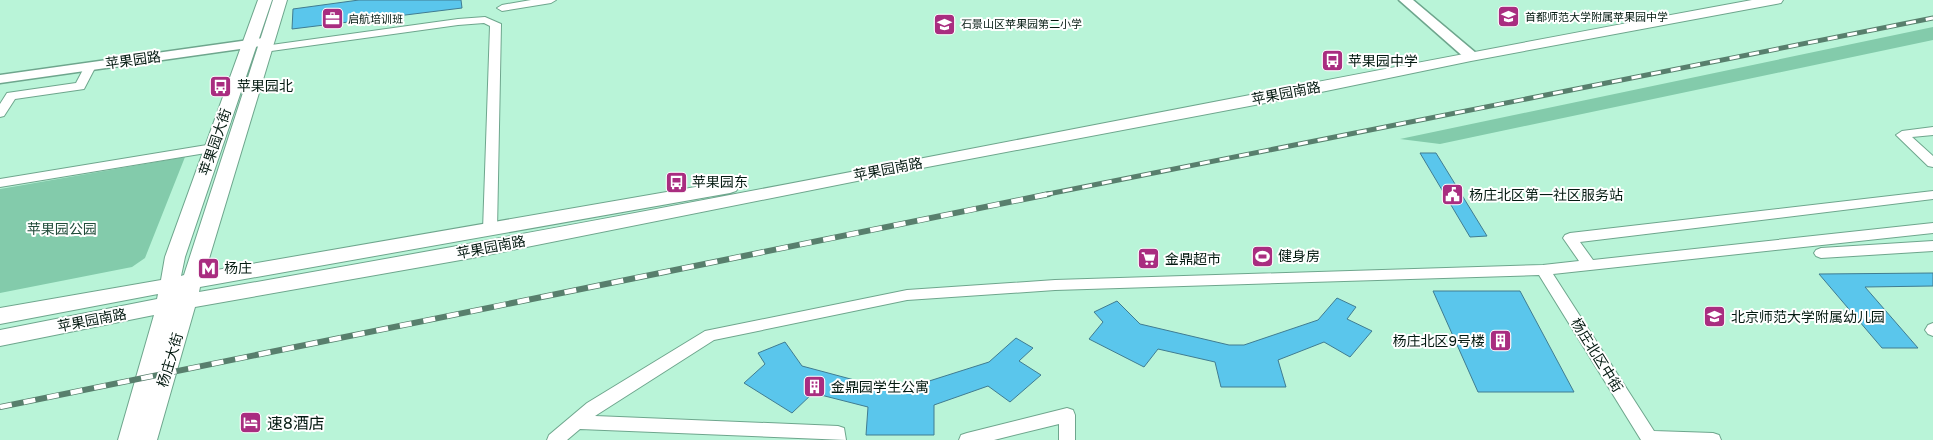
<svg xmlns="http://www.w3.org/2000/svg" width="1933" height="440" font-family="'Golos Text','Noto Sans SC',sans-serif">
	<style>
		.green { fill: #83cbab }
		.building { fill: #5ac6ec; stroke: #407c91 }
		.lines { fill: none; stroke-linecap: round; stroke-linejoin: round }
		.minor-casing { stroke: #6ea68d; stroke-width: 2 }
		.tertiary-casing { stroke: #6ea68d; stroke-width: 3 }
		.secondary-casing { stroke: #6ea68d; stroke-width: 2 }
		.minor { fill: #fff; fill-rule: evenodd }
		.tertiary { fill: #fff; fill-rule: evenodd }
		.secondary { fill: #fff; fill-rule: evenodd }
		.rail-far1-casing { stroke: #587f6d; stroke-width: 5 }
		.rail-casing { stroke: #587f6d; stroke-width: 6 }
		.rail-far1 { stroke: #fff; stroke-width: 3; stroke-dasharray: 10; stroke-linecap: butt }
		.rail { stroke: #fff; stroke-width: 4.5; stroke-dasharray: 12; stroke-linecap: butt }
		.labels { text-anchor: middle; stroke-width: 4; stroke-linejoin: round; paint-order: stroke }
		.far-poi-label { font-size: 11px; fill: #041a11; stroke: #fff; text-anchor: start }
		.street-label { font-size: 14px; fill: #041a11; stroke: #fff }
		.poi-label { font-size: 14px; fill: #041a11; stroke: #fff; text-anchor: start }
		.park-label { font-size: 14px; fill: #214c3a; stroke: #fff }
		.near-poi-label { font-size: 16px; fill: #041a11; stroke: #fff; text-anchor: start }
	</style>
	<rect width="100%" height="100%" fill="#b9f4d8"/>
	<path class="green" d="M1933,27V40L1440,144L1400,139Z
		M185,157L145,258L132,267L0,293V189Z"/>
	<path class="building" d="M359,0H461L462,8L292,29L293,9Z
		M1420,153H1436L1487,236L1470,237Z
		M1933,273V286L1865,287L1918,348H1882L1819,274Z
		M1433,291H1520L1574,392H1478Z
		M1337,298L1356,307L1347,319L1372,331L1350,357L1324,342L1278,360L1286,387H1221L1215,362L1158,349L1144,367L1089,339L1103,322L1094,312L1117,301L1140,324L1229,345H1244L1318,320Z
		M1016,338L1033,348L1019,361L1041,375L1010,402L988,386L934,405V435H866L868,407L813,393L792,413L744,383L765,364L758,353L785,342L802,366L888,389H904L989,362Z"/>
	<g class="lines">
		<defs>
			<path id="minor" d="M531,0H556L551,3L502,11L497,8L502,5Z
				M485,17L501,24L497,230L495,233H485L483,230L490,26L484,23L458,25L264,52L258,49L264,46L458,19Z
				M90,63L96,66L84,89L15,99L4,116L0,117V104L7,93L76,83L86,64Z
				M1933,127V135L1912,137L1933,156V167L1928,166L1896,135L1902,131Z
				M213,144L218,145L219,148L218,151L0,187V179Z
				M1933,191V199L1580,242L1593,260L1933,223V233L1553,274L1654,431L1713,433L1719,435L1721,440H1641L1539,275L1055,290L907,300L714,340L595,416L838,426L844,428L846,440L580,429L567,440H547L549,435L587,403L705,331L907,290L1055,280L1543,265L1579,261L1563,238L1565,235L1570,233Z
				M1933,241V251L1821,258L1816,256L1814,253L1816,250L1821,248Z
				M1933,323V336L1928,334L1925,330L1928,325Z
				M1067,408L1073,410L1075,415V440H1059V424L994,440H959L961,435L967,433Z"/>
			<path id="tertiary" d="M1399,0H1413L1476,53L1478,56L1476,59H1466Z
				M263,38L268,39L270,42L268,45L0,83V75Z"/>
			<path id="secondary" d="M258,0H272L185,257L181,276L184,275L273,0H287L205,272L730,181L736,183L739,187L736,191L730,193L200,287L199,292C718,202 1234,95 1752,0H1783L1781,3L1776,4L1471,61L1297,97L922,168L472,258L195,307L157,440H118L154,315L0,346V330L157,299L158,294L0,324V308L161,280L165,257Z"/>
		</defs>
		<use href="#minor" class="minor-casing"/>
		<use href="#tertiary" class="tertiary-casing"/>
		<use href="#secondary" class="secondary-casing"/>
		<use href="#minor" class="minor"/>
		<use href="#tertiary" class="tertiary"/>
		<use href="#secondary" class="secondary"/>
		<defs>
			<path id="rail-far1" d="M1043,195L1933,18"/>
			<path id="rail" d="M0,407L1049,194"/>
		</defs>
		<use href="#rail-far1" class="rail-far1-casing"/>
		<use href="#rail" class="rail-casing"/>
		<use href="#rail-far1" class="rail-far1"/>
		<use href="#rail" class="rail"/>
	</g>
	<defs>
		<symbol id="school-square" viewBox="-11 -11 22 22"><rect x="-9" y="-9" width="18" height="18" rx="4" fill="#a92d80" stroke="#fff"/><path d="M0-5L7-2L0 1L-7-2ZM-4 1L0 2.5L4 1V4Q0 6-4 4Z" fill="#fff"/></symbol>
		<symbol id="office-square" viewBox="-11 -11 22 22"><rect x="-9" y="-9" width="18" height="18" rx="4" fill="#a92d80" stroke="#fff"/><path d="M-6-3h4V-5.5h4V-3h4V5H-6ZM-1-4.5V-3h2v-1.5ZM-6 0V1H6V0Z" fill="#fff"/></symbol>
		<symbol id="bus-square" viewBox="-11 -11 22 22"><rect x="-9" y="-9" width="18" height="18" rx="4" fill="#a92d80" stroke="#fff"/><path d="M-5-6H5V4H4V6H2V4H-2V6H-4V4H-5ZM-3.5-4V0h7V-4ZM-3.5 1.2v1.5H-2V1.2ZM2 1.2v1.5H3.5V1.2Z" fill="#fff"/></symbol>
		<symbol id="civic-square" viewBox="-11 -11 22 22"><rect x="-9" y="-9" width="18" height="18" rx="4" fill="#a92d80" stroke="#fff"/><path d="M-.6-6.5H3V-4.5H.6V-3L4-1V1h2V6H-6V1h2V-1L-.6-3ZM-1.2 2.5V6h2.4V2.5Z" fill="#fff"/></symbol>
		<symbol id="stadium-square" viewBox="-11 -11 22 22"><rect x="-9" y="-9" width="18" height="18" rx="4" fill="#a92d80" stroke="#fff"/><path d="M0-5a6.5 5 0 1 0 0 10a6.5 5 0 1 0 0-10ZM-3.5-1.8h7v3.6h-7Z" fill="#fff"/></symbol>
		<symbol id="supermarket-square" viewBox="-11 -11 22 22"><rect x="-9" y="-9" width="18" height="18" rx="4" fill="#a92d80" stroke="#fff"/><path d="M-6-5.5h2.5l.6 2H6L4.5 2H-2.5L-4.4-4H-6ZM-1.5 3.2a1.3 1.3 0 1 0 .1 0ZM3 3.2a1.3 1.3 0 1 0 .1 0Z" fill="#fff"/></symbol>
		<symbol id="metro-square" viewBox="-11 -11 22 22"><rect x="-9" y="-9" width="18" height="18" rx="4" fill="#a92d80" stroke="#fff"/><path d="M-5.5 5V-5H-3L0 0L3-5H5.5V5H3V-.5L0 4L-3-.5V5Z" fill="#fff"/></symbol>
		<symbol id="building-square" viewBox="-11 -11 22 22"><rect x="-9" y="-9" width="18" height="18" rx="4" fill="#a92d80" stroke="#fff"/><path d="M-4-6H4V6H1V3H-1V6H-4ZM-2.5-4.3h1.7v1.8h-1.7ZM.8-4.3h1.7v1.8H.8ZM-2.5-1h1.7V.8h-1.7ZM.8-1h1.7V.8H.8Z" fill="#fff"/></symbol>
		<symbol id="hotel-square" viewBox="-11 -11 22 22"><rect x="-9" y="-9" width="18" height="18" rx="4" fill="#a92d80" stroke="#fff"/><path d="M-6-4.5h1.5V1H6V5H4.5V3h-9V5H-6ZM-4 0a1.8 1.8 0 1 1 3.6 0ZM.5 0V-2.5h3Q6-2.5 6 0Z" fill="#fff"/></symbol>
	</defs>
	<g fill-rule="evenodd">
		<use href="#school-square" x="1496" y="4" width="25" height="25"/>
		<use href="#office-square" x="320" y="6" width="25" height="25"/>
		<use href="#school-square" x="932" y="12" width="25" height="25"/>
		<use href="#bus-square" x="1320" y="48" width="25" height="25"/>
		<use href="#bus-square" x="208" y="74" width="25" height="25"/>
		<use href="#bus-square" x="664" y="170" width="25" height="25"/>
		<use href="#civic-square" x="1440" y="182" width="25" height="25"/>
		<use href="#stadium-square" x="1250" y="244" width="25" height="25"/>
		<use href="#supermarket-square" x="1136" y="246" width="25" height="25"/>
		<use href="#metro-square" x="196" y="256" width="25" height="25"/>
		<use href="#school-square" x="1702" y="304" width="25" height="25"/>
		<use href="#building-square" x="1488" y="328" width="25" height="25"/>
		<use href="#building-square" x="802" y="374" width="25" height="25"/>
		<use href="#hotel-square" x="238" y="410" width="25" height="25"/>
	</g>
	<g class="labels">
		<g class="far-poi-label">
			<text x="1525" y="21">首都师范大学附属苹果园中学</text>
			<text x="348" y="23">启航培训班</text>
			<text x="961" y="28">石景山区苹果园第二小学</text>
		</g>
		<g class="street-label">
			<text transform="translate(133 60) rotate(-8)" y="5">苹果园路</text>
			<text transform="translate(1286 93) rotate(-11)" y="5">苹果园南路</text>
			<text transform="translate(215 142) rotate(-71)" y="5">苹果园大街</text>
			<text transform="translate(888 169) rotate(-11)" y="5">苹果园南路</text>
			<text transform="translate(491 247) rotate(-11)" y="5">苹果园南路</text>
			<text transform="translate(92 320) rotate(-11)" y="5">苹果园南路</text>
			<text transform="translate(1597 355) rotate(58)" y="5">杨庄北区中街</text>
			<text transform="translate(170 360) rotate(-73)" y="5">杨庄大街</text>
		</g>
		<g class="poi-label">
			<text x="1348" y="66">苹果园中学</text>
			<text x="237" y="91">苹果园北</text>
			<text x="692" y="187">苹果园东</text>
			<text x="1469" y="200">杨庄北区第一社区服务站</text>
			<text x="1278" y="261">健身房</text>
			<text x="1165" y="264">金鼎超市</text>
			<text x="224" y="273">杨庄</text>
			<text x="1731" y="322">北京师范大学附属幼儿园</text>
			<text x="1485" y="346" text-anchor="end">杨庄北区9号楼</text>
			<text x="831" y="392">金鼎园学生公寓</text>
		</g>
		<g class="park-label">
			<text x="62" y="234">苹果园公园</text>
		</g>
		<g class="near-poi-label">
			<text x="267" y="429">速8酒店</text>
		</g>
	</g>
</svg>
